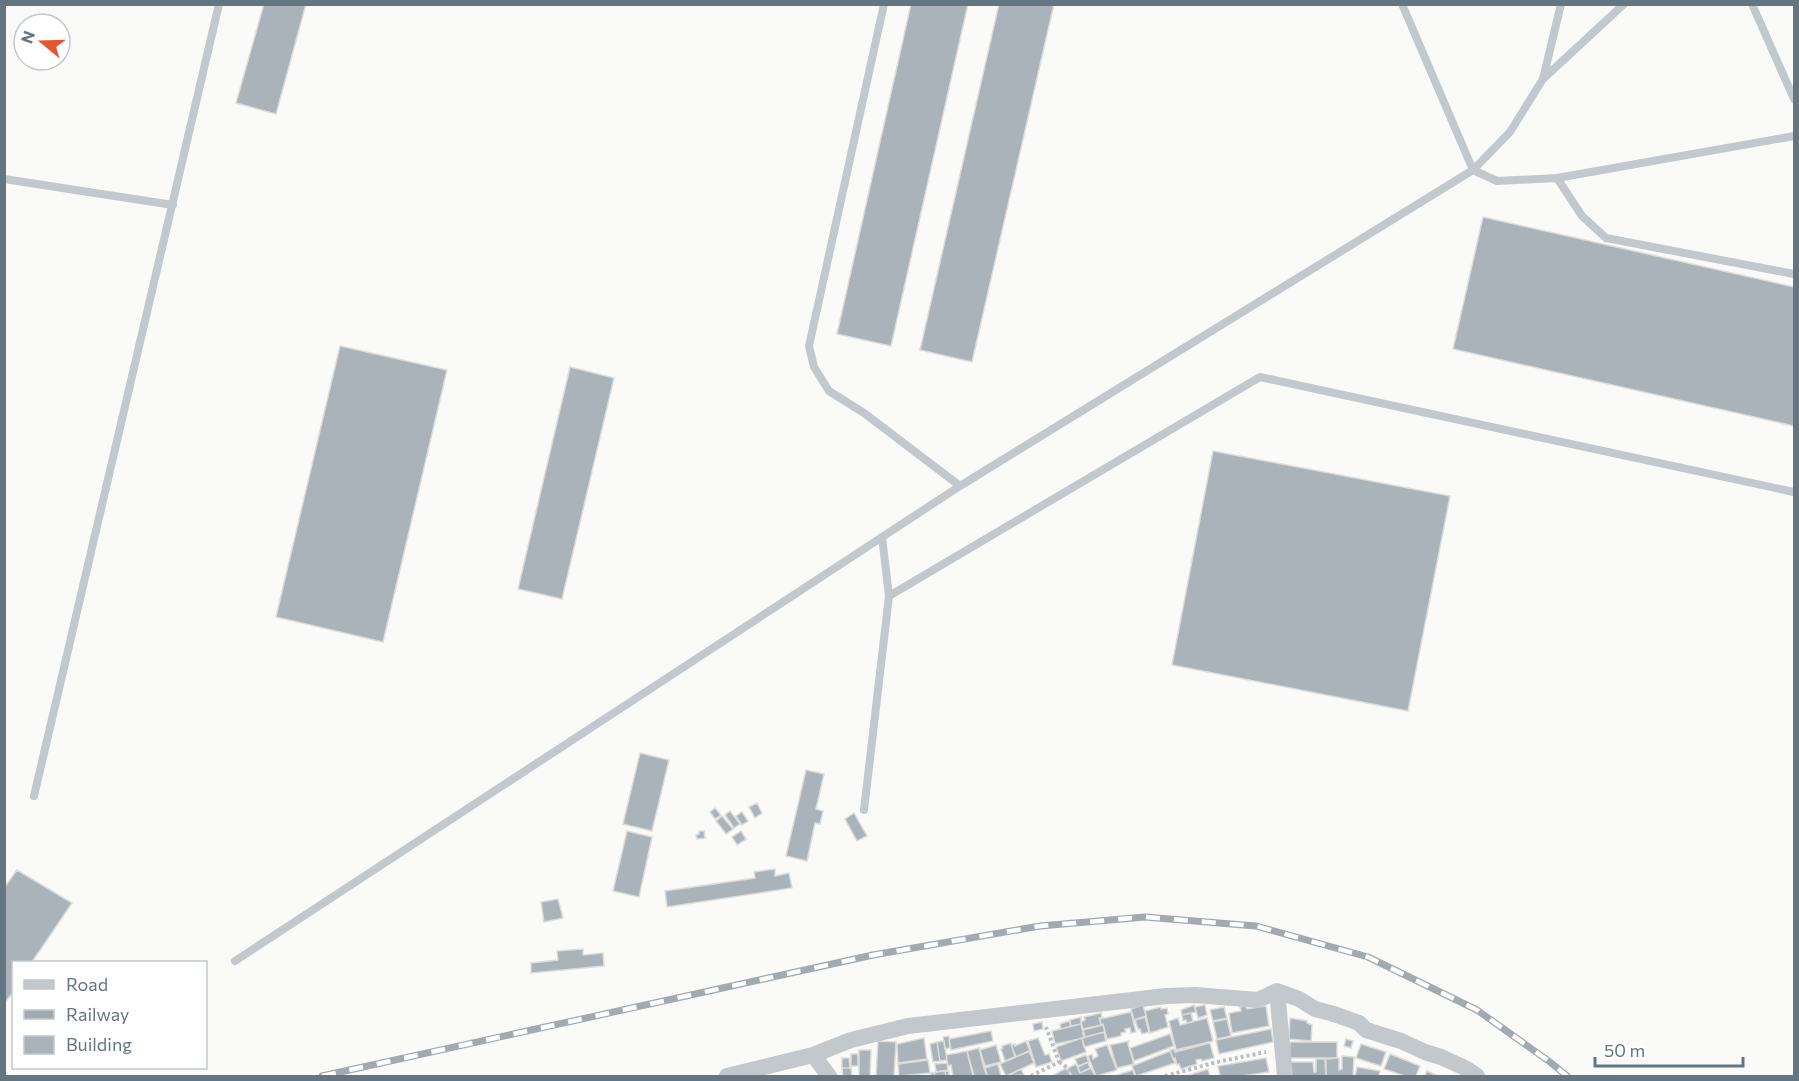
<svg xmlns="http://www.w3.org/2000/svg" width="1799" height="1081" font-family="Commissioner,sans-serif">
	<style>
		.building { fill: #aab3b9; stroke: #dcdcda; stroke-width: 1.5 }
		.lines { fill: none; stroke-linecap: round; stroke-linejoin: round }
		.path { stroke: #bbbfc2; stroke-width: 4; stroke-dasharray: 3 3; stroke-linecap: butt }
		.service { stroke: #c3c8cc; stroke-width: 8 }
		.minor { stroke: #c3c8cc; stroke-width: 16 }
		.rail-casing { stroke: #a2aab0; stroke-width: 7 }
		.rail { stroke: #fff; stroke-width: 4.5; stroke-dasharray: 14; stroke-linecap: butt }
	</style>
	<rect width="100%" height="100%" fill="#fafaf8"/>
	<path class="building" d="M264,4H306L276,114L236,103Z
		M911,4H968L891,346L837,334Z
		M999,4H1054L972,362L920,350Z
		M1483,217L1794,287V426L1453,349Z
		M340,346L447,370L383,642L276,617Z
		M570,367L614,378L562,599L518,589Z
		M1213,451L1450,496L1408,711L1172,665Z
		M640,753L669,760L652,831L623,824Z
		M806,770L824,774L816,809L823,811L820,824L815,823L807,861L786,856Z
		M757,803L762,813L755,818L749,807Z
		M715,808L721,815L715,819L710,812Z
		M730,811L740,824L734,828L725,815Z
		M742,812L748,821L742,825L736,816Z
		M854,813L867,836L857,841L845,819Z
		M722,816L733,829L726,834L716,821Z
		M627,831L652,837L639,897L613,891Z
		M699,831H704L705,838L697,839L696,835L699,834Z
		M741,831L746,839L737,845L732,837Z
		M775,869V876L789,873L792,888L667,907L665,891L755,878L754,872Z
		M17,870L72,903L32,962H14V991L4,1004V888Z
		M558,899L563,918L544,922L541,902Z
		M583,949V955L603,953L604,966L531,973V963L558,960L557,951Z
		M1143,1005L1146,1016L1134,1020L1131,1009Z
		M1194,1005L1196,1012L1182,1015L1181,1010Z
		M1205,1005L1207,1015L1198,1018L1195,1007Z
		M1246,1006L1247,1009L1266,1006L1269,1026L1232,1033L1229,1013L1241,1011L1240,1007Z
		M1161,1007V1009L1167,1008L1168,1014L1165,1015L1168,1027L1150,1033L1145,1011Z
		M1224,1007L1227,1018L1213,1021L1210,1010Z
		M1131,1012L1136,1032L1131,1033L1130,1028L1125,1029L1126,1032L1121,1033V1036L1107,1039L1103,1024L1101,1025L1100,1019Z
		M1101,1013L1102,1017L1099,1018L1101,1025L1083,1029L1081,1022L1085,1020L1084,1017Z
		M1191,1013L1193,1021L1187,1023L1186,1020L1183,1021L1182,1015Z
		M1081,1017V1024L1071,1026L1070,1020Z
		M1145,1017L1149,1032L1142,1034L1140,1029H1138L1135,1020Z
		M1178,1018L1180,1025L1207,1018L1213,1041L1176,1050L1169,1021Z
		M1290,1018L1307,1021V1023L1312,1025L1311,1041L1289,1039Z
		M1227,1019L1231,1036L1217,1039L1213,1022Z
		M1069,1021L1071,1026L1061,1029L1060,1024Z
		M1042,1022L1043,1029L1034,1031L1033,1024Z
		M1081,1024L1084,1038L1055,1044L1052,1031Z
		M1103,1025L1105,1032L1085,1037L1083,1030Z
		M1271,1029L1273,1042L1219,1054L1216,1040Z
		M991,1031L993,1041L951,1050L949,1039Z
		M1104,1032L1106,1041L1084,1047L1082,1038Z
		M1170,1034L1174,1046L1134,1061L1130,1048Z
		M949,1036L950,1048L945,1049L943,1037Z
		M924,1038L927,1059L898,1063L897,1044Z
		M1038,1038L1045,1055L1049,1054L1052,1062L1036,1067L1028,1041Z
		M1082,1038L1086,1052L1061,1061L1056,1047Z
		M1346,1039L1353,1041L1351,1048L1344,1046Z
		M878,1041L896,1042L894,1076H876Z
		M944,1041L947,1060L940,1061L937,1042Z
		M1026,1041L1030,1051L1016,1057L1011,1045L1015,1044V1046Z
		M1129,1041L1128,1044L1134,1064L1117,1068L1110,1045Z
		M937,1042L940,1061L933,1062L930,1044Z
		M1290,1042H1337V1058H1289Z
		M1011,1043L1015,1057L1005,1061L1001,1049L1003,1048L1002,1046Z
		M1210,1043L1214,1058L1202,1061L1201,1059L1196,1060L1197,1064L1181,1069L1179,1064L1177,1065L1175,1058L1173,1059L1170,1050L1174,1049L1175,1052Z
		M1361,1044L1386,1052L1381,1066L1356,1058Z
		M996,1045L1001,1062L985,1066L980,1050Z
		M1107,1045L1117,1070L1096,1076L1088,1056L1092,1054L1093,1059L1098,1056L1095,1049Z
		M979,1048L984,1068L987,1076H974L967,1051Z
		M859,1050H871L870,1076H859Z
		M967,1051L973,1076H953L951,1065L948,1066L946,1055Z
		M1029,1051L1034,1063L1006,1076L1000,1064Z
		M1170,1051L1175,1063L1136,1076L1132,1066Z
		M851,1054H858V1066H851Z
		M1390,1054L1420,1066L1416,1076H1405L1384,1069Z
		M1086,1055L1089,1062L1078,1066L1075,1059Z
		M1342,1056L1354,1057L1353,1076H1326V1059L1339,1058V1070L1342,1069Z
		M842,1058H849L850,1068H842Z
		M1266,1058L1269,1072L1242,1076H1220L1218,1066Z
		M1316,1059H1325L1326,1076H1291L1289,1062H1313L1314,1072H1316Z
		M928,1060L930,1073L899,1076L898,1064Z
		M1088,1062L1090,1068L1080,1073L1078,1067Z
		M947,1063L948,1070L936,1072L935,1064Z
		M998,1064L1001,1076H987L985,1068Z
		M1076,1064L1080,1073L1091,1068L1095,1076H1072L1068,1068Z
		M1357,1067L1380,1071L1379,1076H1355Z
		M842,1068H851L852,1076H843Z
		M1066,1068L1071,1076H1052Z
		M1021,1069L1024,1075L1008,1076Z
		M1208,1069L1210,1076H1186Z
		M1133,1070L1135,1076H1114Z
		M945,1071L946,1076H931V1073Z
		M949,1071V1076H934L935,1072Z
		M1427,1071L1438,1076H1425Z"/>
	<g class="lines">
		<path class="path" d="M1059,1062L1065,1066L1071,1076
			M1031,1076L1059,1062L1046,1027
			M1165,1076L1217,1062L1266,1052"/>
		<path class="service" d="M884,4L809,346L814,367L829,391L864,413L960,486
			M1402,4L1473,170L1497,181L1557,178L1794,136
			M1752,4L1794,99
			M1543,79L1624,4
			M1557,178L1582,216L1606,238L1794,274
			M4,179L173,205
			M889,596L1260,377L1794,492
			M34,796L219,4
			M864,810L889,596L882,537
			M235,961L960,486L1473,170L1510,132L1543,79L1561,4"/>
		<path class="minor" d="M1277,991L1285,1076
			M813,1055L829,1076
			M727,1076L813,1055L851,1040L908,1026L1166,996L1195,995L1258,1000L1277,991L1299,999L1315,1009L1334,1014L1359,1023L1366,1030L1401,1041L1425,1052L1441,1057L1465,1068L1477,1076"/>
		<defs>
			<path id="rail" d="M322,1076L873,955L1040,926L1145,917L1256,926L1368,957L1477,1010L1550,1062L1567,1076"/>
		</defs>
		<use href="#rail" class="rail-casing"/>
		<use href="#rail" class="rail"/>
	</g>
	<rect width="1799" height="1081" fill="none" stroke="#657683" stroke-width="12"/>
	<rect x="12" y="961" width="195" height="108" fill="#ffffff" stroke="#c1c8cd" stroke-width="1.5"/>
	<rect x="24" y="980" width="30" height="9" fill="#c3c8cc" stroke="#c1c8cd" stroke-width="1.5"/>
	<text x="66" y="991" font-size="18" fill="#657683">Road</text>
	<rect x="24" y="1010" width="30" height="9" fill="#a2aab0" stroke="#c1c8cd" stroke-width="1.5"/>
	<text x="66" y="1021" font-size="18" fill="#657683">Railway</text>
	<rect x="24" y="1036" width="30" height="18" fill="#aab3b9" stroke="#c1c8cd" stroke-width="1.5"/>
	<text x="66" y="1051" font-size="18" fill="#657683">Building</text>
	<g transform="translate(42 42) rotate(289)"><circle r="28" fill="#ffffff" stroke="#c1c8cd" stroke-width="1.5"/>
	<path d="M0-4.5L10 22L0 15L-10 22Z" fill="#e4572e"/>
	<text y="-9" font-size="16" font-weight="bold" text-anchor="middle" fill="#657683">N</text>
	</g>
	<path d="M1595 1057v9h148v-9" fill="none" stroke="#657683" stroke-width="3"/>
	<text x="1604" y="1057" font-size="18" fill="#657683" stroke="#ffffff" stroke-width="4.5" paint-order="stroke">50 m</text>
</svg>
